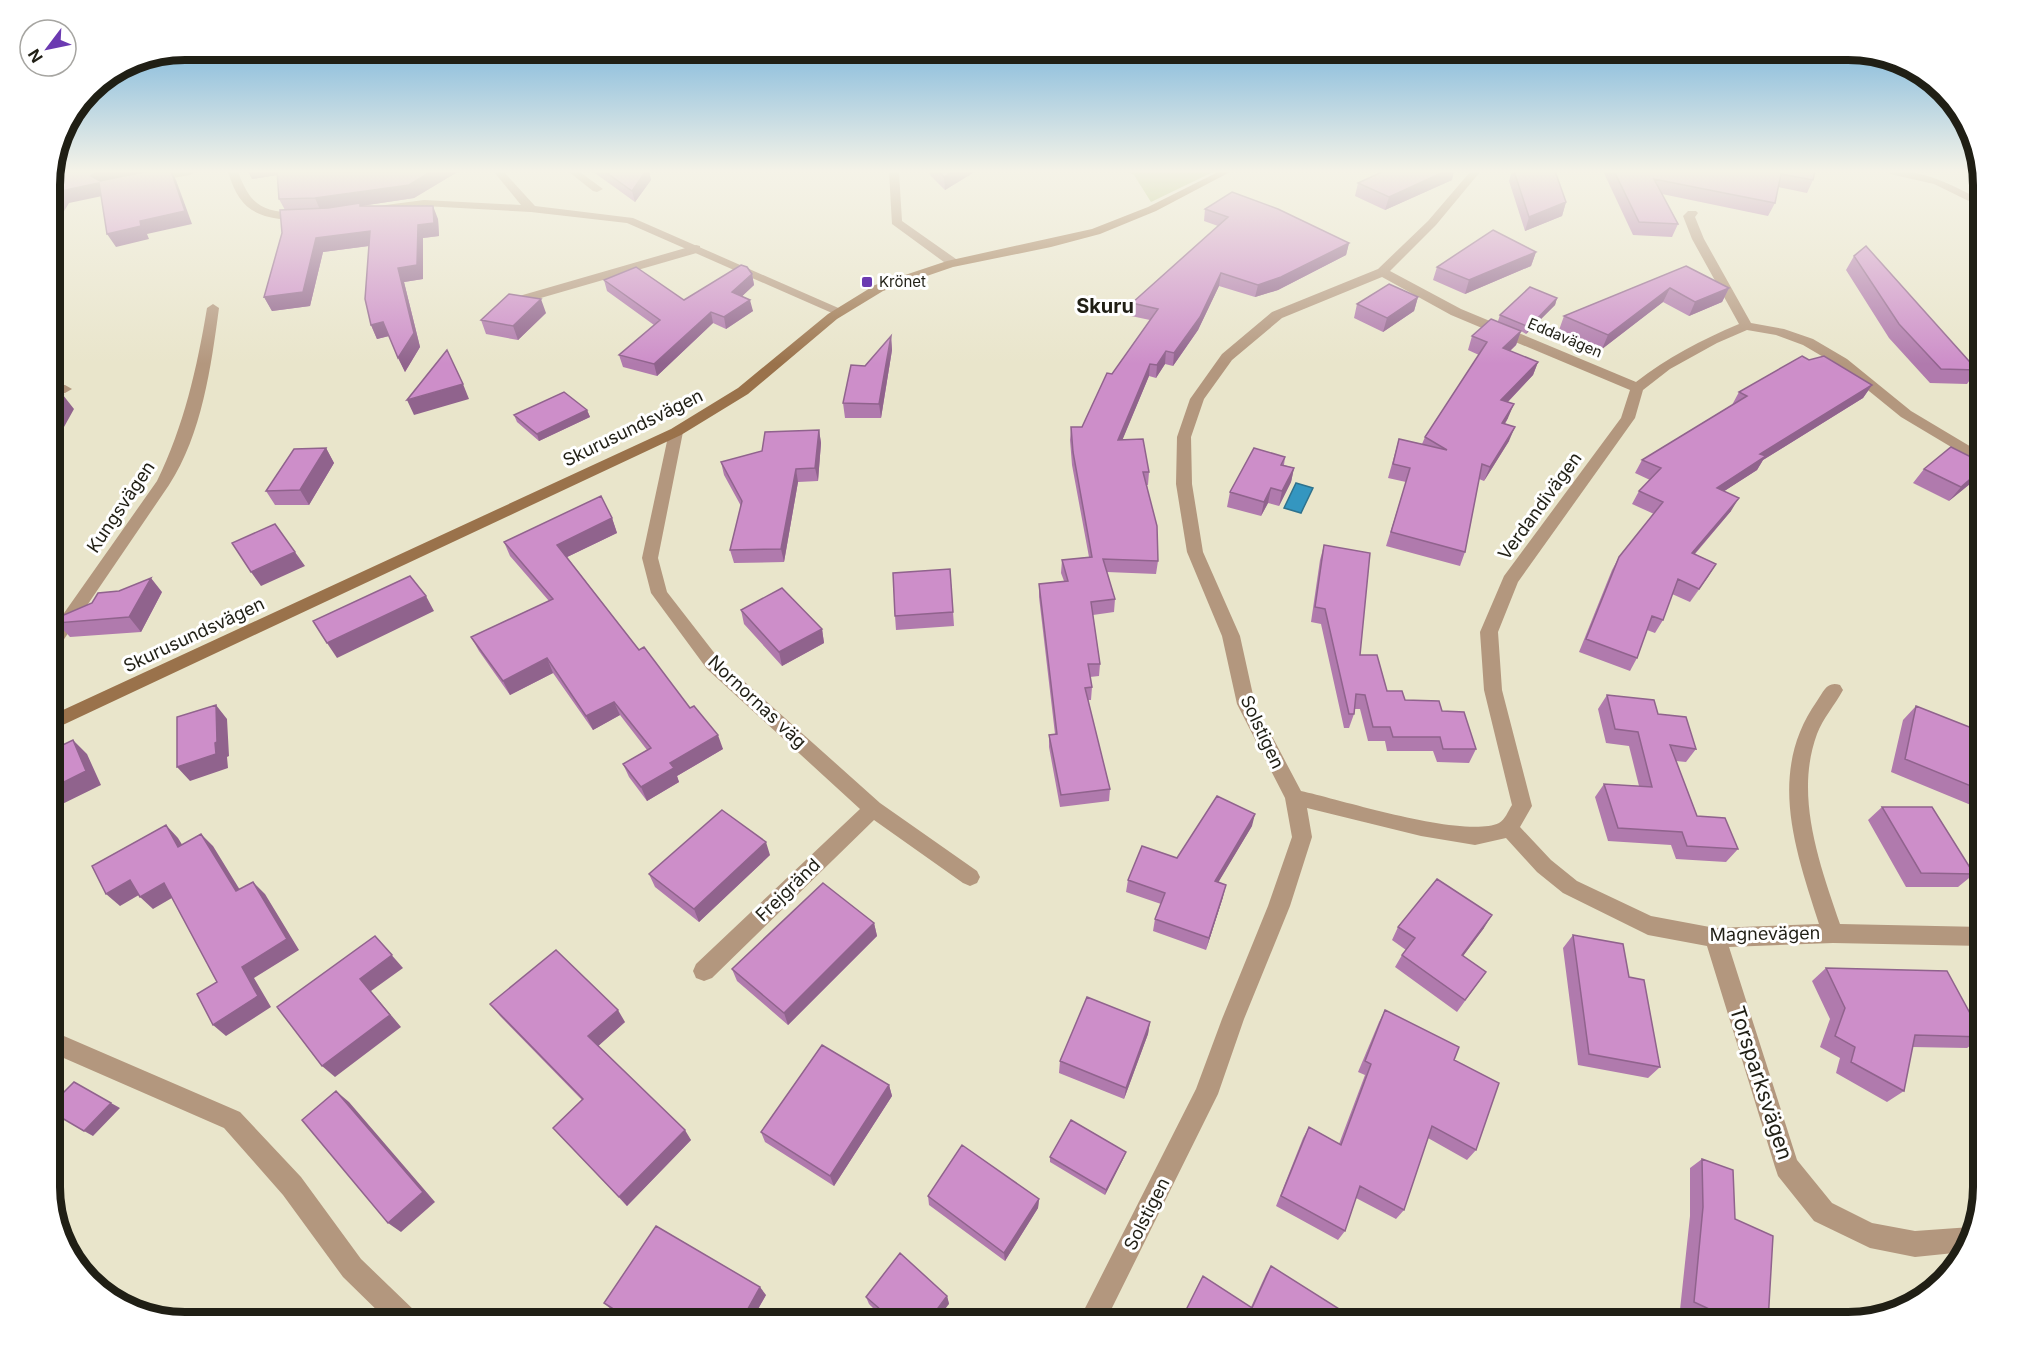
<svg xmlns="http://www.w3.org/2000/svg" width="2033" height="1372" font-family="Inter,sans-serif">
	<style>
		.forest { fill: #acbe6d }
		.water { fill: #3496c0; stroke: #2e728d; stroke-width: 1.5 }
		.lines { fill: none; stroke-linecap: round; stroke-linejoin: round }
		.lane { fill: #b3977e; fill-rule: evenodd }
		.street { fill: #b3977e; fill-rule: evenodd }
		.secondary { fill: #9a724b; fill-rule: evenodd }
		.wall { fill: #b07aad }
		.shaded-wall { fill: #90638d }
		.building { fill: #cd8ec9; stroke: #90638d; stroke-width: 1.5 }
		.poi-dot { fill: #6b3ab1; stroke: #fff; stroke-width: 2 }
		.labels { text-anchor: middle; stroke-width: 6; stroke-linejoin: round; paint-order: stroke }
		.far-poi-label { font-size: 15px; fill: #201f15; stroke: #fff; text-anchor: start }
		.far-street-label { font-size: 15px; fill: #201f15; stroke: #fff }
		.street-label { font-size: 18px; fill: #201f15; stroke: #fff }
		.far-district-label { font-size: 20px; font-weight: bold; fill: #201f15; stroke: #fff }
		.near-street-label { font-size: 21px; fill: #201f15; stroke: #fff }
		.rim { fill: none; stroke: #201f15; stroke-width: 8 }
	</style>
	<rect width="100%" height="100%" fill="#e9e5cb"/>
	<path class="forest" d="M1128,172H1213L1151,202L1134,175Z"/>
	<path class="water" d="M1296,483L1313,488L1301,513L1284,508Z"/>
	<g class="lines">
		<path class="lane" d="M174,172H195L190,175L150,182L145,179L146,177Z
			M569,172H580L603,189L597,192L593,191Z
			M696,245L700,246V252L513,306H505L503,303L505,300Z"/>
		<path class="street" d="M228,172H238C250,203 259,211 294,213C301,213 307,213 312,217C306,222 297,220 289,220C253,217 239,207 228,172Z
			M494,172H504L535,206L633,218L843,310L842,313H832L627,223L531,212L424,206L378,212L372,209L378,206L424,200L521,205Z
			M889,172H899L902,221L956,259V265H948L892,224Z
			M1470,172H1480L1436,225L1390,271L1461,309L1636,382C1667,358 1701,340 1739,324L1692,239L1683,216L1688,211H1696L1698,213L1695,217L1704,239L1751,323L1784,329L1813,339L1847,359L1911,411L1983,454V465L1978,463L1901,417L1837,365L1803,345L1776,335L1747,330L1717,343L1670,369L1643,390L1635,418L1518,582L1498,632L1502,690L1532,806L1520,827L1551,860L1577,881L1651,916L1715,928L1819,924C1795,849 1767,772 1817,701C1824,691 1827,681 1840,685L1843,690C1835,705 1823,718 1817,734C1794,796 1820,865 1840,924L1983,927V946L1833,943L1729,947L1797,1160L1832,1203L1872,1223L1915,1231L1971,1227L1964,1252L1915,1257L1870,1248L1814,1221L1778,1176L1775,1167L1707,946L1648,935L1563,893L1537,872L1506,838L1475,845L1421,836L1307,808L1312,837L1290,906L1244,1019L1218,1094L1105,1322H1078L1196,1089L1222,1019L1268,906L1292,837L1285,798L1237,704L1222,636L1187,552L1176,484L1177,437L1190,399L1222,354L1272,312L1378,269L1428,221ZM1382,277L1451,315L1630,390L1621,418L1504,576L1480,632L1484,690L1512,805C1508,811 1505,820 1499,823C1464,839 1342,800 1301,791L1255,704L1240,636L1203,552L1192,484L1191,437L1204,399L1232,360L1282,318Z
			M1889,172C1923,168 1954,186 1983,201V208L1934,184L1890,174Z
			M213,304L219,308C211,367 202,434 169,485L56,651L50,652V633L157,481C184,426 197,368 207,308Z
			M50,384L65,385L72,389L65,393L50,392Z
			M676,428L683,432L658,558L667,592L719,659L880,803L977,871L980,877L977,883L970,886L963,883L874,820L712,978L704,981L696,978L693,971L696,964L860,809L707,669L651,593L642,558L669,432Z
			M50,1030L240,1112L301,1177L361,1259L417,1313L421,1322H389L343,1277L283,1195L224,1128L50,1052Z"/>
		<path class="secondary" d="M1218,172H1230L1156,211L1100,234L1051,247L953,267L883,291L837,319L748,394L681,435L50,731V716L671,429L738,388L828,314L875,285L947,261L1092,229L1148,207Z"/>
	</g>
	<path class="wall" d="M248,171H459L414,198L361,206L438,219L439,236L423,238V279L404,282L420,347L405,372L389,336L377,339L371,325L369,246L323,252L310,306L272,311L264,297L282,233L285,210L279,199L277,175L252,179Z
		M592,171H649L651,180L635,202Z
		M929,171H976L945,190L930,175Z
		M1512,171H1555L1566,202L1562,216L1525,231L1509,181Z
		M1603,171H1815L1813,180L1807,193L1778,187L1775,203L1768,216L1662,194L1678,224L1672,237L1633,235Z
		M1452,180L1385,210L1355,196L1358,183Z
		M1205,209L1349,243L1346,255L1278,290L1255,297L1219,286L1198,330L1173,366L1165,364L1156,378L1149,376L1122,440L1149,472L1148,485H1147L1158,561L1156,574L1107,572L1115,599L1114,612L1093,615L1100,664L1099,676L1090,677L1092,687L1091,700H1088L1110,789L1109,801L1060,807L1049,747V735L1055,734L1039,597V584L1064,581L1061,573L1062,560L1089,557L1072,465L1070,440L1071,427H1082L1112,374L1150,320L1131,316L1132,303L1218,226L1204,221Z
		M1536,252L1531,266L1465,294L1433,280L1437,267Z
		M1854,256L1977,370L1967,384L1930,383L1889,338L1846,270Z
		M1686,266L1729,288L1722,302L1689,316L1663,302L1602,349L1559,330L1564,316Z
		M752,274L754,285L742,296L753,311L726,329L713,323L657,376L623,367L619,355L654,325L607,291L604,280L684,300Z
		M1983,277V294L1976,288Z
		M1418,297L1414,311L1383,332L1354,318L1357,304Z
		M1557,298L1555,305L1526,334L1521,331L1516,345L1510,351L1538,362L1533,375L1508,402V418L1505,424L1509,441L1484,481L1479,479L1465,552L1460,566L1386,546L1406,482L1388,478L1399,439L1422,444L1425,437L1479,355L1468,350L1472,336L1498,321L1500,315Z
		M546,313L518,340L486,334L481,320Z
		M891,336L892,350L881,418H845L843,403L865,366Z
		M1809,360L1872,385L1863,398L1763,460L1757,470L1724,491L1731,511L1695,554L1716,564L1690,602L1672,594L1663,620L1655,633L1647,630L1637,658L1630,671L1579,652L1612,570L1619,557L1654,514L1632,504L1639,491L1650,480L1635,473L1642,460L1732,405L1739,392Z
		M587,410L590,417L539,441L517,422L514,415Z
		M819,430L821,443L818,481L798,482L784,562L734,563L730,550L741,506L724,475L721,462L762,451Z
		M326,448L334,463L309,505H275L266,491Z
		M1285,457L1284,465L1294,468L1291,482L1279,506L1268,503L1261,516L1227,507L1230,492Z
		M1924,469L1976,479L1949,501L1913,483Z
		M612,518L617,533L567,557L639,650L723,749L677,776L679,782L647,801L629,777L623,764L647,750L620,715L593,730L553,673L510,695L479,651L471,637L549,601L510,556L504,542Z
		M1324,545L1360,655L1387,691L1405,700L1442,711L1476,749L1469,763L1437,762L1433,751H1387L1385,741H1368L1360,709H1355L1354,714L1349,728H1344L1321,624L1311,622L1320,560Z
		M950,569L954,626L896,630L895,616Z
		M162,592L141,632L70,637L57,623Z
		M741,610L822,629L824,643L782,666L744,624Z
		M1607,695L1658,714L1696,749L1686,762L1676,761L1697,816L1738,849L1726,862L1676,859L1671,845L1608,841L1595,797L1604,784L1639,786L1629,746L1606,743L1598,709Z
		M1916,706L1979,750L1983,752V810L1891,772L1903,720Z
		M1882,807L1974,874L1958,887H1906L1868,820Z
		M1252,826L1218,882L1223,897L1206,950L1153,931L1155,919L1161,904L1126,892L1128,880L1177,858Z
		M770,855L699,922L655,887L649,874Z
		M874,923L877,936L788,1025L737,981L732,969Z
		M1398,927L1484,928L1463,956L1486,972L1457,1012L1395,967L1402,955L1406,950L1392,940Z
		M1573,935L1629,977L1660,1067L1648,1078L1578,1065L1563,948Z
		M1826,968L1983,1037L1967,1048L1912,1047L1904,1091L1887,1102L1836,1073L1840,1058L1820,1047L1830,1019L1812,981Z
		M490,1004L625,1022L598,1046L691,1140L627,1206L553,1128L582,1100L500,1016Z
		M1385,1010L1454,1060L1476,1150L1467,1160L1428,1138L1404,1210L1396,1219L1356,1198L1345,1231L1338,1240L1276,1206L1303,1138L1309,1127L1339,1144L1365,1075L1358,1072L1379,1022Z
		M1150,1022L1148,1034L1124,1099L1059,1073L1060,1061Z
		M889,1085L892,1096L834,1186L765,1142L761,1132Z
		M1050,1157H1124L1105,1195L1050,1162Z
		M1702,1159L1735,1219L1768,1322H1708L1680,1310L1690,1216V1168Z
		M928,1196L1039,1199L1038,1208L1005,1261L929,1205Z
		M1271,1266L1340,1322L1251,1307L1266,1274Z
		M1933,1288L1915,1304L1913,1305L1908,1298Z
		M766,1295L750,1323H631L613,1311L604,1303Z
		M947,1296L949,1304L878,1313L869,1304L866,1297Z"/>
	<path class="shaded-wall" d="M98,171H167L107,195L69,203L55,226L61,265L50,268V208L61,191Z
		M171,171L176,180L192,224L147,234L149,239L116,247L107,234L140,221Z
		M248,171H281L283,174L252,179Z
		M432,171H459L414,198L321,212L315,198Z
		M646,171H649L651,180L635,202L632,191Z
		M953,171H976L945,190L944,177Z
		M1446,171H1454L1452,180L1385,210L1389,197Z
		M1566,202L1562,216L1525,231L1529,217Z
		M433,206L438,219L439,236L423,238V279L404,282L420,347L405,372L398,358V268L418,225Z
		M370,231L376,245L323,252L310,306L272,311L264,297L316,238Z
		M1349,243L1346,255L1278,290L1255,297L1258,285Z
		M1536,252L1531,266L1465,294L1469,280Z
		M1221,273L1219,286L1198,330L1173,366L1174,353Z
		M752,274L754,285L734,304L732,292Z
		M1670,288L1663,302L1602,349L1608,335Z
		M1729,288L1722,302L1689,316L1695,302Z
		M1418,297L1414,311L1383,332L1387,318Z
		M1557,298L1555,305L1526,334L1529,327Z
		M541,299L546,313L518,340L513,326Z
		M750,300L753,311L726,329L724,317Z
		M711,312L713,323L657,376L654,364Z
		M383,322L389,336L377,339L371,325Z
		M1521,331L1516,345L1498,362L1503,348Z
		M891,336L892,350L881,418L879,404Z
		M1166,351L1165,364L1156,378L1157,365Z
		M1538,362L1533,375L1496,414L1501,400Z
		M1150,364L1149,376L1117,453L1118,440Z
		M463,384L469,399L414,415L407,400Z
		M1872,385L1863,398L1763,460L1757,470L1709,501L1717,488L1760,454Z
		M63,395L74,409L54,445H50V418Z
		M1514,404L1508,418L1496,437L1502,423Z
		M587,410L590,417L539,441L537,434Z
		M1515,427L1509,441L1484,481L1490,467Z
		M819,430L821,443L818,481L815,468Z
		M326,448L334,463L309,505L300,490Z
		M1294,468L1291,482L1279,506L1282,491Z
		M1983,468V469L1976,479L1949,501L1961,487Z
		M796,469L798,482L784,562L781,549Z
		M1271,488L1268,503L1261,516L1264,502Z
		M1739,498L1731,511L1684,566L1692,553Z
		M612,518L617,533L563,559L557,545Z
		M295,552L305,566L261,586L251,572Z
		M1716,564L1708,577L1690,602L1699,589Z
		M151,578L162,592L141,632L129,617Z
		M426,596L434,611L337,658L327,643Z
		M822,629L824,643L782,666L779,652Z
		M547,658L553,673L510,695L503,681Z
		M614,702L620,715L593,730L586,716Z
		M216,705L227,719L229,756L227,757L228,768L190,781L177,767L215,743Z
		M718,735L723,749L677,776L679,782L647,801L641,787L670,763Z
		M73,740L87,754L101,785L50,810V789Z
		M1255,814L1252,826L1212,893L1215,881Z
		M166,825L178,838L191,859L178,847Z
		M201,834L213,846L248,903L236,891Z
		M766,842L770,855L699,922L694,909Z
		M130,880L144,892L120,906L106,894Z
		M253,882L265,894L299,950L254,978L271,1007L226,1036L213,1025L242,967Z
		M164,883L177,895L153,909L140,897Z
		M1226,885L1223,897L1206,950L1209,938Z
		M1492,915L1484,928L1454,968L1462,955Z
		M874,923L877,936L788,1025L784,1013Z
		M375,936L403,968L371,991L401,1027L335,1077L322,1066L360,979Z
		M618,1010L625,1022L596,1048L588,1036Z
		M1150,1022L1148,1034L1124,1099L1126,1088Z
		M889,1085L892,1096L834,1186L830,1176Z
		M336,1091L349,1102L435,1202L401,1232L388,1223Z
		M111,1103L120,1108L93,1136L84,1131Z
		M50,1120L60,1126L50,1136Z
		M685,1130L691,1140L627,1206L619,1197Z
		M1126,1152L1124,1157L1105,1195L1106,1190Z
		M1039,1199L1038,1208L1005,1261L1004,1253Z
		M760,1287L766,1295L750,1323H740Z
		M947,1296L949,1304L935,1322L933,1315Z"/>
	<path class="building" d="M51,171H98L91,176L100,181L148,171H171L185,211L140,221L141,226L107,234L99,183L61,191L50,208V177Z
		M277,171L348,172L432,171L409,185L315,198L279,199Z
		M604,171H646L632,191Z
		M939,171H953L944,177Z
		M1384,171H1446L1389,197L1358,183Z
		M1514,171H1555L1566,202L1529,217Z
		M1614,171H1815L1813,180L1781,174L1775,203L1654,179L1678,224L1639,222Z
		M1232,192L1278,209L1349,243L1281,277L1258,285L1221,273L1200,317L1174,353L1166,351L1157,365L1150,364L1118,440L1143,439L1149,472H1143L1157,526L1158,561L1103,559L1115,599L1091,602L1100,664H1088L1092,687L1085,688L1110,789L1061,795L1049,735L1057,734L1039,584L1068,581L1062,560L1092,557L1073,452L1071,427H1082L1107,373L1112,374L1158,309L1132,303L1228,217L1205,209Z
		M360,203V206H433L434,223L418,225L417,265L398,268L414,333L398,358L383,322L371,325L365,299L370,231L316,238L303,292L264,297L282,233L280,210L328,208Z
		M1493,230L1536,252L1469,280L1437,267Z
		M50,236L52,252L50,253Z
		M1866,246L1977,370L1941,369L1899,324L1854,256Z
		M741,265L747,267L752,274L732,292L750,300L724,317L711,312L654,364L619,355L660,320L604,280L636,267L684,300Z
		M1686,266L1729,288L1695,302L1670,288L1608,335L1564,316Z
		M1389,284L1418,297L1387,318L1357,304Z
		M1530,287L1557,298L1529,327L1500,315Z
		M509,294L541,299L513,326L481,320Z
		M1491,319L1521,331L1503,348L1538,362L1501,400L1514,404L1502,423L1515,427L1490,467L1482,464L1465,552L1391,532L1410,468L1393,464L1399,439L1447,450L1425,437L1487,342L1472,336Z
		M891,336L879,404L843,403L851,365L865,366Z
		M447,350L463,384L407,400Z
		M1802,356L1809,360L1824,356L1872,385L1760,454L1766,456L1717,488L1739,498L1692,553L1716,564L1699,589L1678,579L1663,620L1652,616L1637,658L1586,639L1619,557L1663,502L1639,491L1661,468L1642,460L1747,396L1739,392Z
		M564,392L587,410L537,434L514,415Z
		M63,395L50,418V396Z
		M819,430L815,468L796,469L781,549L730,550L742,501L721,462L762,451L765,432Z
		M1951,447L1983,463V468L1961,487L1924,469Z
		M326,448L300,490L266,491L294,449Z
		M1254,448L1285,457L1281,465L1294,468L1282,491L1271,488L1264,502L1230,492Z
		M601,496L612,518L557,545L639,650L644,647L690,708L694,706L718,735L670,763L674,768L641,787L623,764L651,748L614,702L586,716L547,658L503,681L471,637L553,599L504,542Z
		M275,524L295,552L251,572L232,543Z
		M1324,545L1370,553L1360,655H1377L1387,691H1402L1405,700L1439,701L1442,711L1464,712L1476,749H1443L1440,737H1393L1390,727H1373L1365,695L1356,694L1354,714H1349L1325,609L1315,607Z
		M950,569L953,612L895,616L893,573Z
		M410,576L426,596L327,643L313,621Z
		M151,578L129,617L57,623L59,617L92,603L98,593L119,591Z
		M782,588L822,629L779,652L741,610Z
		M1607,695L1654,700L1658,714L1686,717L1696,749L1670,745L1697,816L1725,818L1738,849L1687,846L1682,832L1618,828L1604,784L1652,787L1638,732L1615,729Z
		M216,705L217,742L215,743L216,754L177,767V717Z
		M1916,706L1982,732L1979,750L1983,752V791L1905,759Z
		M73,740L86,771L50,789V751Z
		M1217,796L1255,814L1215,881L1226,885L1209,938L1155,919L1165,893L1128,880L1142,846L1177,858Z
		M1882,807H1932L1974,874L1921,873Z
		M722,810L766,842L694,909L649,874Z
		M166,825L178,847L201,834L236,891L253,882L287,939L242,967L258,996L213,1025L197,994L217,982L164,883L140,897L130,880L106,894L92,866Z
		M1437,879L1492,915L1462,955L1486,972L1465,1000L1402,955L1415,938L1398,927Z
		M823,883L874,923L784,1013L732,969Z
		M1573,935L1623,944L1629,977L1644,980L1660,1067L1589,1054Z
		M375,936L392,955L360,979L390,1015L322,1066L277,1007Z
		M556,950L618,1010L588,1036L685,1130L619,1197L553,1128L583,1099L490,1004Z
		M1826,968L1947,971L1983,1037L1915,1035L1904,1091L1851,1062L1855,1047L1835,1036L1845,1008Z
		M1087,997L1150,1022L1126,1088L1060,1061Z
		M1385,1010L1459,1047L1454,1060L1499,1083L1476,1150L1432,1126L1404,1210L1360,1186L1345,1231L1281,1196L1309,1127L1341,1145L1371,1064L1365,1061Z
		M822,1045L889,1085L830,1176L761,1132Z
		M74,1082L111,1103L84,1131L50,1111V1106Z
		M336,1091L423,1192L388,1223L302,1120Z
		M1071,1120L1126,1152L1106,1190L1050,1157Z
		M962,1145L1039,1199L1004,1253L928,1196Z
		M1702,1159L1733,1170L1735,1219L1773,1236L1768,1322H1737L1694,1302L1703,1207Z
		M656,1226L760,1287L740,1323H635L604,1303Z
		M900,1253L947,1296L933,1315L941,1322L871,1323L881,1310L866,1297Z
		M1271,1266L1344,1312L1340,1322H1180L1203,1276L1252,1308Z"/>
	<linearGradient id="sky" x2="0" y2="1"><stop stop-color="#60a8d8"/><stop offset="0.47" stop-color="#f5f3e8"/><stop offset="1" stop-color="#f5f3e8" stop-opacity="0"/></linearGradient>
	<rect width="2033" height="364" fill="url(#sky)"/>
	<rect class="poi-dot" x="861" y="276" width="12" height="12" rx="3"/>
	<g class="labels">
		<g class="far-poi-label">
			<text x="879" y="287">Krönet</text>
		</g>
		<g class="far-street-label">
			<text transform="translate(1565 338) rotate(23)" y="5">Eddavägen</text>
		</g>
		<g class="street-label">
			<text transform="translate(633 428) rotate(-26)" y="6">Skurusundsvägen</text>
			<text transform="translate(1540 506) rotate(-54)" y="6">Verdandivägen</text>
			<text transform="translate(121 507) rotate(-56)" y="6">Kungsvägen</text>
			<text transform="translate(194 635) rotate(-25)" y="6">Skurusundsvägen</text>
			<text transform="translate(757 702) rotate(43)" y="6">Nornornas väg</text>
			<text transform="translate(1262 732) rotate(65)" y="6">Solstigen</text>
			<text transform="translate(788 890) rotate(-44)" y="6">Frejgränd</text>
			<text transform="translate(1765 934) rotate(-1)" y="6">Magnevägen</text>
			<text transform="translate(1147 1214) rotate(-63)" y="6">Solstigen</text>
		</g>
		<g class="far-district-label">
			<text x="1105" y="313">Skuru</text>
		</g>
		<g class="near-street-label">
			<text transform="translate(1761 1083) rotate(72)" y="7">Torsparksvägen</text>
		</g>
	</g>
	<path d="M0 0H2033V1372H0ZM185 60H1848A125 125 0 0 1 1973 185V1187A125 125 0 0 1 1848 1312H185A125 125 0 0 1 60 1187V185A125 125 0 0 1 185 60Z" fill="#fff" fill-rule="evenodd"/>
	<path class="rim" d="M185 60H1848A125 125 0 0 1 1973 185V1187A125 125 0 0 1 1848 1312H185A125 125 0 0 1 60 1187V185A125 125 0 0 1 185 60Z"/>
	<g transform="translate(48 48) rotate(238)"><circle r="28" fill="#ffffff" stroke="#a6a5a1" stroke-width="1.5"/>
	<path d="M0-4.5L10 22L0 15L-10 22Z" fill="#6b3ab1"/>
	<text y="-9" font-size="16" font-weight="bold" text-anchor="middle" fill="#201f15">N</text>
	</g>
</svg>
